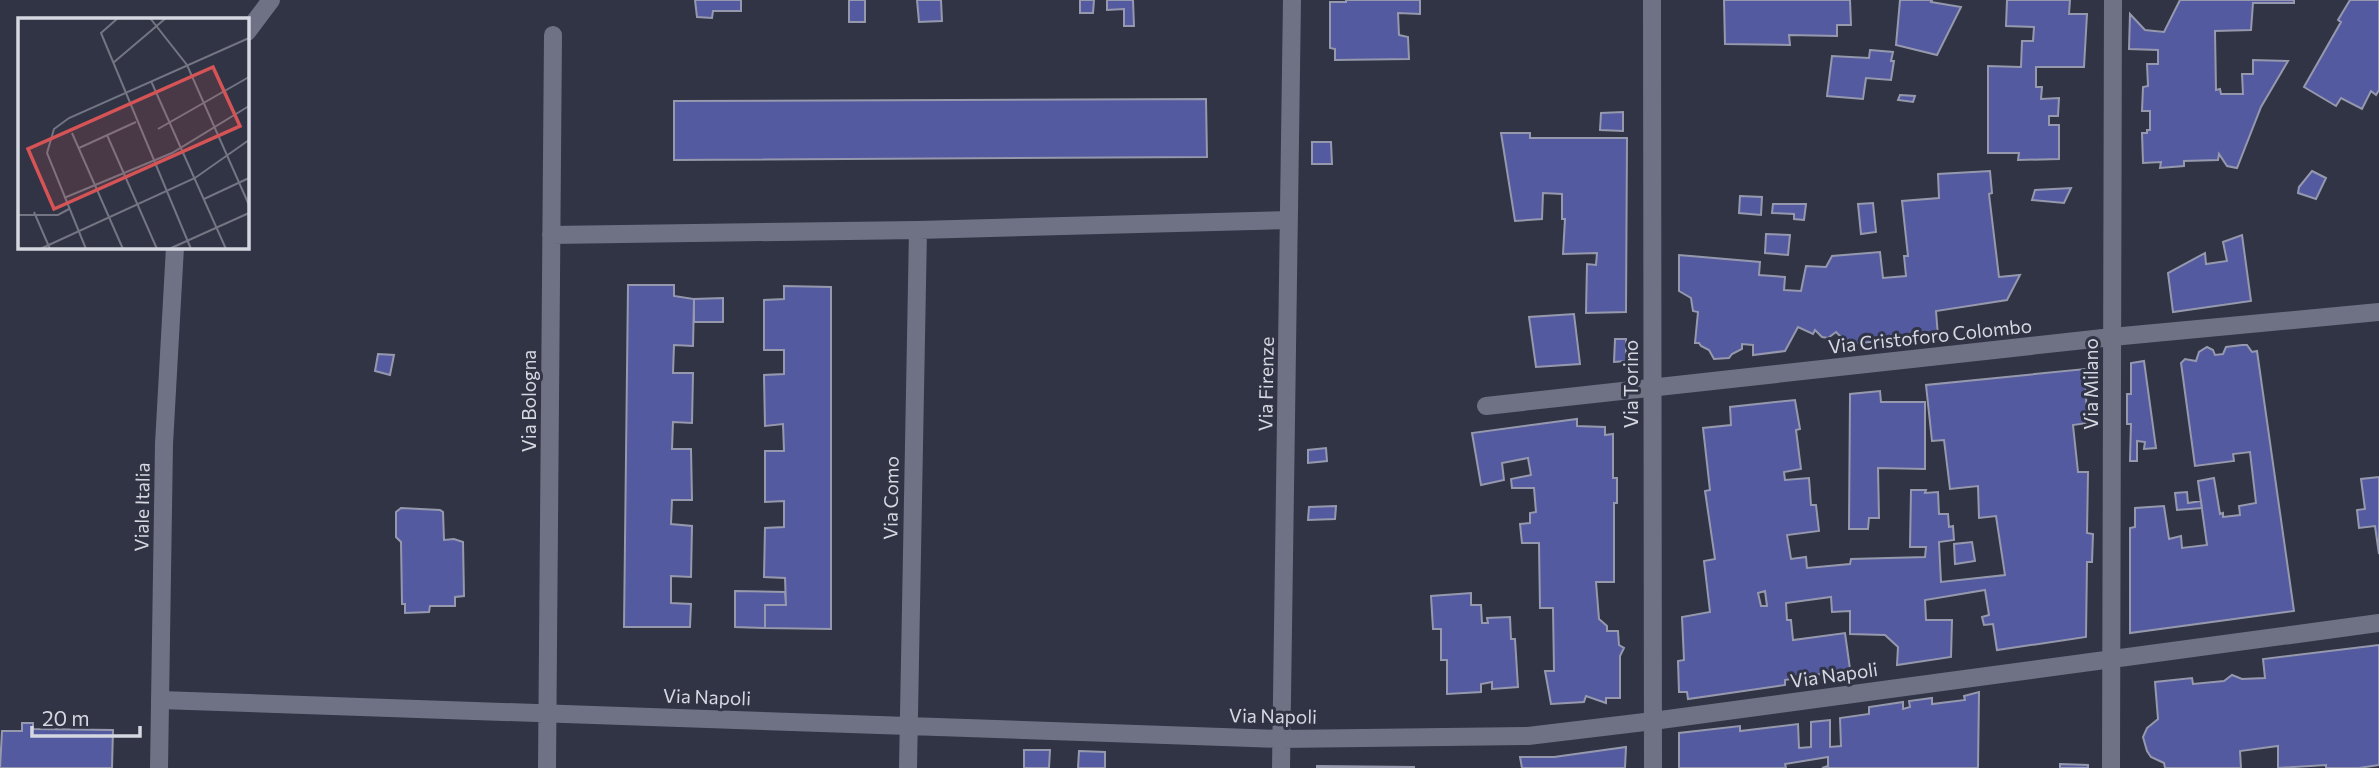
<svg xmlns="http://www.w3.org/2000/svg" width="2379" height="768" font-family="Commissioner,sans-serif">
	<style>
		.building { fill: #545a9f; stroke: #9699ad; stroke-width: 2; fill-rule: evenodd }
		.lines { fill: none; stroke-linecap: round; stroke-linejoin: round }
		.minor { stroke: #6f7285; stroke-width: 18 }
		.tertiary { stroke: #6f7285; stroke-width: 18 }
		.labels { text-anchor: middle; stroke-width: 6; stroke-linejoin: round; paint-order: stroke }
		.street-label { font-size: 19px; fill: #d5d7e1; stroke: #313444 }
		.inset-road { fill: none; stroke: #737583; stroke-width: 2 }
		.view { fill: #d65456; fill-opacity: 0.15; stroke: #d65456; stroke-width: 3.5 }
		.inset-edge { fill: none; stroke: #d5d7e1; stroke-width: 3.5 }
	</style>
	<rect width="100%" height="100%" fill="#313444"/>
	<path class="building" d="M695,0H741V11H713L712,18L697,17Z
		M849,0H865V22H849Z
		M917,0H941L942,21L919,22Z
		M1080,0H1094L1093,13H1080Z
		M1107,0H1133L1134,26H1124V9L1107,10Z
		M1346,0H1420V14L1398,13L1399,35L1408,37L1409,59L1335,60V49L1330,48V2H1346Z
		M1724,0H1850L1851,25H1837V36L1789,35L1790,45L1725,44Z
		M1900,0H1932L1931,2L1961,7L1937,55L1896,45Z
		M2007,0H2070L2069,14H2087L2084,67H2036V87H2042L2041,99L2059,98L2058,116H2049V125H2059V159L2018,160L2019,153H1988V66L2021,67L2022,41H2033L2034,27L2006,26Z
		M2180,0H2294V3H2253L2251,30L2215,31L2216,90L2220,89L2221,94H2243L2242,74H2253V60L2288,61L2261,107L2237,168L2227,166L2219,154L2218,160L2184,161V166L2160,168L2161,162L2143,163L2142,133H2147V130H2150V111H2142L2143,87L2148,86L2147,64H2158V50L2129,49L2130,14L2145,30L2164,32Z
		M2350,0H2379V90L2376,95L2371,91L2362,109L2341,98L2336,106L2304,87L2341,22L2338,20Z
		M1870,50L1893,52L1891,61H1894L1891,80L1866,78L1863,99L1827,96L1832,56L1869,58Z
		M1900,95L1915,96L1913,102L1898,100Z
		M1206,99L1207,157L674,160V101Z
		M1623,112V131L1600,130L1601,113Z
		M1501,133H1530V138H1627L1626,312L1586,313L1587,264L1596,265L1597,253L1563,254L1565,219H1562V194L1543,193L1542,219L1515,221Z
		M1312,142H1331L1332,164H1312Z
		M1990,171L1992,193L1989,194L1999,277L2020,275L2007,300L1936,311L1938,336L1848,344L1836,332L1828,338L1822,337L1815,330L1813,334L1798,327L1785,351L1753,355V345L1742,344V349L1732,354L1729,358L1714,359L1709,350L1701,346L1699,343H1695L1698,312L1693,311L1691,298L1679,291V255L1760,262L1759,275L1785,277L1784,290L1801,291L1806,266L1826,267L1832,256L1880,252L1883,278L1906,276L1904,256H1908L1902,201L1939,198L1938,174Z
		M2312,171L2326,178L2316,199L2298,193L2299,187Z
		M2071,188L2064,203L2032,200L2035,190Z
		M1740,196L1762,197L1761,215L1739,213Z
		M1873,203L1876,232L1861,234L1858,204Z
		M1773,204H1806L1804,220L1794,219V214L1772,213Z
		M1766,234L1790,235L1788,255L1765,253Z
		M2242,235L2251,301L2173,312L2168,273L2205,253L2206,264L2227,261L2223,242Z
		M628,285H674V296L694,299L693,346L674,345L673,373H693L692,423L673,422L672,449H691L692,500H672L671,524L692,526L691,577L671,576V603L691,604L690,627H624Z
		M784,286L831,287V629L765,628V605H786L785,578L764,577L765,528L784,527V501L765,502V451H784L783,424L765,426L764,375L784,374V350H764V300L784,299Z
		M723,298V322H694V299Z
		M1574,314L1580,364L1536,367L1529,317Z
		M1615,339H1626V361L1614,362Z
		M2242,345H2247L2252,352L2257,351L2294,611L2130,633V528L2135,527V508L2164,506L2169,539L2181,536L2182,548L2207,545L2198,481L2214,478L2220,514L2223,513V517L2240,515L2239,506L2256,503L2250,452L2233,454L2234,461L2195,466L2181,363L2185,359L2196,361L2199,352L2207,347L2213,350L2215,355L2223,354L2226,347Z
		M378,354L394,355L390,375L375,371Z
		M2144,361L2156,448L2144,449L2145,442L2137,441V461H2130L2131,424H2127V394H2131V363Z
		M2085,369L2087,423L2073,425L2078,472H2088L2087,533L2093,534L2092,562H2087L2086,637L1997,650L1993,624L1984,625L1982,617L1989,615L1985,590L1925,600L1926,620H1952L1951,657L1897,665L1898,647L1885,635L1850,634V611L1832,612L1831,597L1786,603L1787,620H1791L1793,640L1845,633L1850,669L1785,680V685L1688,699L1687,692H1679L1678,661L1684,660L1682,617L1710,612L1704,561L1715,559L1705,491L1710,490L1703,428L1731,425L1730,407L1795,400L1800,429L1796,430L1801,469L1784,472L1785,480L1809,478L1811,505H1816L1819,531L1787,535L1791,559L1806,557L1807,568L1850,564L1851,559L1925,557L1926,547H1910L1911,490H1926L1925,493L1938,492L1939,514H1948L1949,527L1953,526L1954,540L1939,542L1941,582L2005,575L1996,516L1979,518L1978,486L1950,489L1944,440L1932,441L1926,385ZM1765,591L1767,606H1761L1758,593Z
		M1880,391L1881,402H1925V469L1878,468L1879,518H1869L1868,529H1849L1850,394Z
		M1577,419V426L1605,427V435L1613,434V478H1617V503H1614V582H1596L1599,619L1607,626V631H1618L1619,645L1624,648L1620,656V698H1606V703L1586,696L1584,702L1551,704L1545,671H1554L1553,608H1540L1539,543H1522L1520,524L1530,523V513L1536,512L1534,488H1512L1511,479L1531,475L1528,458L1502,463L1504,480L1481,485L1472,433Z
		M1326,448L1327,461L1308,463V450Z
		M2379,477V554L2375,526L2359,528L2357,510L2365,509L2361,479Z
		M2187,492L2188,503L2201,501L2202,508L2177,510L2175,493Z
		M1336,506L1335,519L1308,520L1309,507Z
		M401,508L440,510L443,512L444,540L454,539L463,542L464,596L455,597V606H430L429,612L405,613V604H402L401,542L396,537V512Z
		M1972,542L1975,561L1955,564L1954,544Z
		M735,591L785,592L786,605H765V628L735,627Z
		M1471,593V605H1481L1482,623H1488L1487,618L1510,617L1511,639H1515L1518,687L1492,689V682L1481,684V692L1447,694V660H1441V629H1433L1431,596Z
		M2379,645V765L2359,768H2326V765L2278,768V746L2240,751L2241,768H2165L2164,763L2151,757L2147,751L2143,737L2147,728L2158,719L2155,682L2192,678L2193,684L2224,681L2232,675L2242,679L2265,678L2263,659Z
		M1979,692L1978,768H1822L1828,766V757L1785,764L1786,768H1679V733L1740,726V731L1798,724L1799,748L1811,747V722L1830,720V747L1841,746L1840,718L1869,714V707L1903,702V709L1910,707L1909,701L1932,698V704L1965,700L1964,696Z
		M22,723H33V729L113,730L112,768H0L2,731H22Z
		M1626,747L1625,768H1522L1520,757H1554Z
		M1024,750H1050L1049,768H1024Z
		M1079,751L1105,752V768H1078Z
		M2060,764L2088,765V768H2060Z
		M1317,766L1415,767L1317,768Z"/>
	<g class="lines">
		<path class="minor" d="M1652,0L1653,768
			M551,235L918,230L1289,220
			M1486,406L2112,337L2379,312
			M160,700L1281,739L1528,736L1653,721L2379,623
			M547,768L553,35
			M908,768L918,230
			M1281,768L1292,0
			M2111,768L2113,0"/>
		<path class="tertiary" d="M247,32L271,0
			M159,768L164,444L175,247"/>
	</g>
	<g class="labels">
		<g class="street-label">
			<text transform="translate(1930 336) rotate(-6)" y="7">Via Cristoforo Colombo</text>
			<text transform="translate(1266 384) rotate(-89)" y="7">Via Firenze</text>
			<text transform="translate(1631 384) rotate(-90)" y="7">Via Torino</text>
			<text transform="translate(2091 384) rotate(-90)" y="7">Via Milano</text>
			<text transform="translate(529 401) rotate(-90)" y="7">Via Bologna</text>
			<text transform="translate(891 498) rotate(-89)" y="7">Via Como</text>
			<text transform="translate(142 507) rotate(-89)" y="7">Viale Italia</text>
			<text transform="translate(1834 675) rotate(-8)" y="7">Via Napoli</text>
			<text transform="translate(707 697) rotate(2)" y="7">Via Napoli</text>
			<text transform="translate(1273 716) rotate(1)" y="7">Via Napoli</text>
		</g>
	</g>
	<g transform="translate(18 18)">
		<rect width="231" height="231" fill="#313444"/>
		<path class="inset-road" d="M100,0L83,15L173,231M132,0L169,47L231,187M95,45L148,0M133,63L208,231M140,111L231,59M54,115L105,231M89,117L139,231M61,130L118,104M46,180L154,135L231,88M186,181L231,160M16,194L32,231M0,197H40L51,191M22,231L177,160L231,122M68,231L29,135L36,111L51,100L231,20M151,231L231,195"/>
		<path class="view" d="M195,49L222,108L36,191L10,131Z"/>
		<rect width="231" height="231" class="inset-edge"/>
	</g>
	<path d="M32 726v10h108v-10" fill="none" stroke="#d5d7e1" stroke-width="3.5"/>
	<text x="42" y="726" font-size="21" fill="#d5d7e1" stroke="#313444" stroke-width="5" paint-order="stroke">20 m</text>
</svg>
